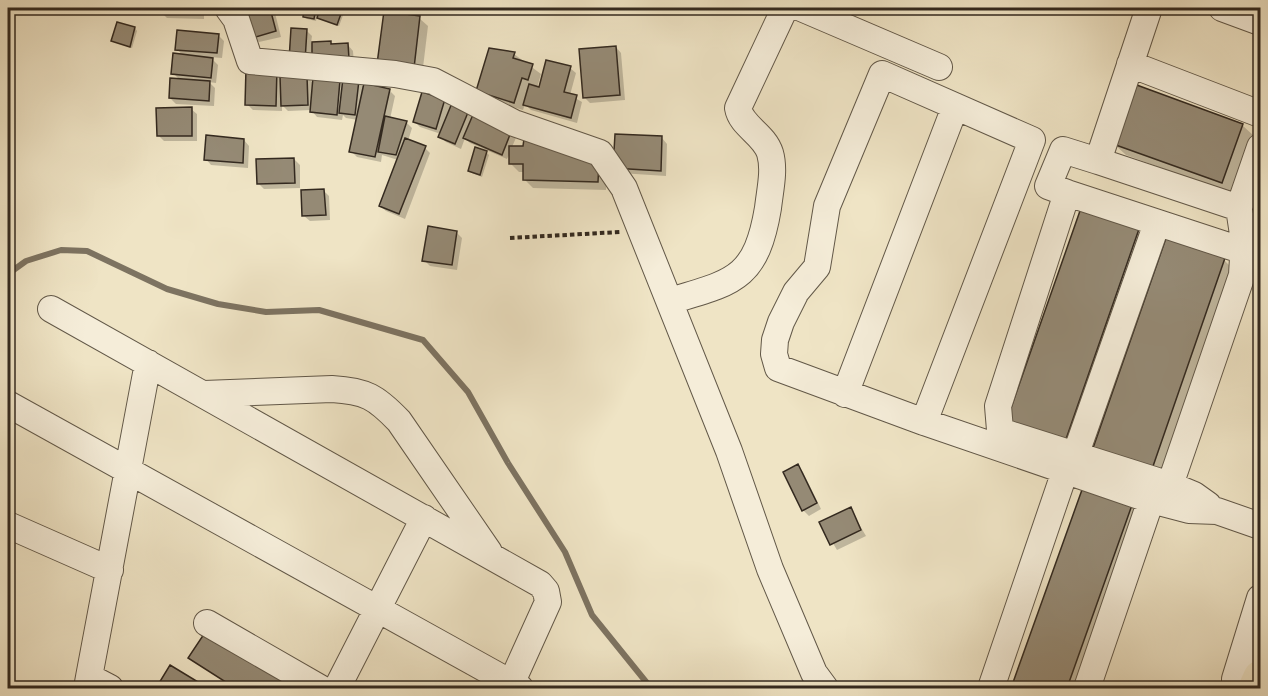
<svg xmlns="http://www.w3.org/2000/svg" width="1268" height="696" font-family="'IM FELL English',serif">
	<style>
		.shadow { fill: #0003 }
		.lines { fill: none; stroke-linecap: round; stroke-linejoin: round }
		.stream { stroke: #7d7361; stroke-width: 6 }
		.building { fill: #958a75; stroke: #33291f; stroke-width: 1.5 }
		.minor-casing { stroke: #625848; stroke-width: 28 }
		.major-casing { stroke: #33291f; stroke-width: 35 }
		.path { stroke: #33291f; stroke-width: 4; stroke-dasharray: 4.5 3; stroke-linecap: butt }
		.minor { stroke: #f5edd9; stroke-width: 26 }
		.major { stroke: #efe4c5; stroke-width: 33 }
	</style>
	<rect width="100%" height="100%" fill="#efe4c5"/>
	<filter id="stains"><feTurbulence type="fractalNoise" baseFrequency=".00333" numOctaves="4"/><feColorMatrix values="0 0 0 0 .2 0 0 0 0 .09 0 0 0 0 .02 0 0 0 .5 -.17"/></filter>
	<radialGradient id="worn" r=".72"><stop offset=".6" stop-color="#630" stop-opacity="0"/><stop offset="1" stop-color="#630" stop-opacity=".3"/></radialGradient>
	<path class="shadow" d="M104,8H139V12H108Z
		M162,8H204V19L167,18L162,13Z
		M269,8L275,13L281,37L259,42L253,37L247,13Z
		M306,8H318L319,16L322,8L345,10L339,26L317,16L316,21L307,19L304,17Z
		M450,8H471L470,12Z
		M419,18L428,26L422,76L387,72Z
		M135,28L137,31L132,48L113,41Z
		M292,29L306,30L312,36L311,43L348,45L353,51L354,64L311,53L310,66Z
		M218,35L224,41L222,58L210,57L218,65L216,83L209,82L215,88L214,106L176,104L170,98L180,80L173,73L183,56L177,49Z
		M616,47L621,53L625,100L590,103L585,98Z
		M514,54L541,74L537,88H540L570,68L576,73L570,95L582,102L577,123L531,110L525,104L523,110L486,99L478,90Z
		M247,69L307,77L314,84L340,81L343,85L358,81L364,87L389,90L395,96L390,119L406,122L412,128L408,141L425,148L430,153L405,219L386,211L380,206L398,160L382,155L381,162L357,157L351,151L358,120L346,118L343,115L342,120L317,117L311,110L288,111L282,105V111L253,110L247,104Z
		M445,101L452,108L453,105L518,133L512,147L607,172L606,190L533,188L525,180V172H519L511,164V151L507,159L470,143L465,138L461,149L446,142L440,137L441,134L420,127L415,122Z
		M191,109L197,114V141H164L159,136Z
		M1242,125L1254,136L1233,194L1126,155L1114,144Z
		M662,138L667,144L666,176L620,173Z
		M244,140L249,146L248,168L211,165L206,159Z
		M486,152L489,155L482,177L472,173L469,171Z
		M294,159L300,165V188L264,189L258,183Z
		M323,190L329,196L330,220L310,221L304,216Z
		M1138,230L1150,241L1076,453L1019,433Z
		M456,232L462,238L457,270L430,266L424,260Z
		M1224,260L1235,271L1162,482L1105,462Z
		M798,466L803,472L821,509L809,516L803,510Z
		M1084,489L1131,506L1143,518L1082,688H1013Z
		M850,509L866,536L837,550L821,523Z
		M190,658L299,688H233Z
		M170,667L205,688H157Z"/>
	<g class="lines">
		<path class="stream" d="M8,274L26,261L61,250L87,251L167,289L218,304L266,312L319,310L423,340L468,392L508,463L565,552L592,615L651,688"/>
	</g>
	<path class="building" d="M160,8H199V14L160,13Z
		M263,8H270L276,31L252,38L245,12Z
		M304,8H316L314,19L303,17Z
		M320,8H343L337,25L317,18Z
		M384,11L420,16L414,68L377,64Z
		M117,22L135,27L130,47L111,41Z
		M291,28L307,29L305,61L289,60Z
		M177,30L219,34L217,53L175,50Z
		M331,41V44L348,43L349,59L312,65V42Z
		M616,46L620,95L583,98L579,49Z
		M489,48L515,52L513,58L533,64L528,80L522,78L514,103L476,91Z
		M173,53L213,58L211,78L171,74Z
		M546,60L571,66L564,92L577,95L571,118L523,105L529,84L539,87Z
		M246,68H277L276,106L245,105Z
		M280,76H307L308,105L281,106Z
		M313,77L340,80L337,115L310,112Z
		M170,78L210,81L209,101L169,98Z
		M343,78L359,80L355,115L339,113Z
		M364,83L390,89L375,157L349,152Z
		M1134,84L1243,124L1222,183L1113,144Z
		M422,92L445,99L436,129L413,122Z
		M452,103L469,110L455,144L438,137Z
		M192,107V136H157L156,108Z
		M475,110L513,127L502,155L463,138Z
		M385,116L407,121L396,155L378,152Z
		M615,134L662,136L661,171L613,168Z
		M206,135L244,139L243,163L204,160Z
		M405,138L426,146L399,214L379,206Z
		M524,139L599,162L598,182L523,180V164H509V146H523Z
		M475,147L487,151L480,175L468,171Z
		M294,158L295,183L257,184L256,159Z
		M324,189L326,215L302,216L301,190Z
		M1081,208L1139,229L1065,442L1006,422Z
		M428,226L457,231L452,265L422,261Z
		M1166,238L1225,258L1151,472L1092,451Z
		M798,464L817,503L802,511L783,472Z
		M1083,487L1132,505L1067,688H1011Z
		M851,507L861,530L830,545L819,522Z
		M208,628L302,688H235L188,658Z
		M170,665L208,688H156Z"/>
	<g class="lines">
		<defs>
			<path id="minor" d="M228,8L236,19L250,61L395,74L433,81L514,123L600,153L624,188L729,451L770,569L814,673L825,688
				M801,8L939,67
				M1149,8L1098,161L1063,150L1048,186L1067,193L998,406L1000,430L1009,434L1170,485L1194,495L1208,505
				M1222,8L1260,22
				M1130,64L1260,114
				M1098,161L1239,208
				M1067,193L1244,251
				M670,301C733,282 756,280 768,208C770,190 775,170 770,153C764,134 741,126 738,108L785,8
				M51,309L540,584L546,591L548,602L511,684
				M204,394L332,389C366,391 376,397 399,421L489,552
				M845,394L955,107
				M8,404L520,688
				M924,422L1032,140L882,74L827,206L817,267L796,292L781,322L775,340L774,354L778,368L924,422L1151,500L1189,510L1217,511L1260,526
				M1075,456L1157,223
				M1170,485L1242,275L1244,241L1239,208L1260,147
				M8,525L110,570
				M207,623L320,688
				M89,677L148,363
				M87,688L89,677L110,688
				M337,688L424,518
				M991,688L1065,471
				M1087,688L1151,500
				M1235,688V679L1260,598"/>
			<path id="major" d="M1255,688L1260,677"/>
		</defs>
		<use href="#minor" class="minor-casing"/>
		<use href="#major" class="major-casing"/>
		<path class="path" d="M510,238L620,232"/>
		<use href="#minor" class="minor"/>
		<use href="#major" class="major"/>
	</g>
	<rect width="1268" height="696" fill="none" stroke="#efe4c5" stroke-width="30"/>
	<rect x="9" y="9" width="1250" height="678" fill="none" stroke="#33291f" stroke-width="3"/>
	<rect x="15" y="15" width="1238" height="666" fill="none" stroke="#33291f" stroke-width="1.5"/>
	<rect width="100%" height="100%" filter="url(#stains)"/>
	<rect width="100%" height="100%" fill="url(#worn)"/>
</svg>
